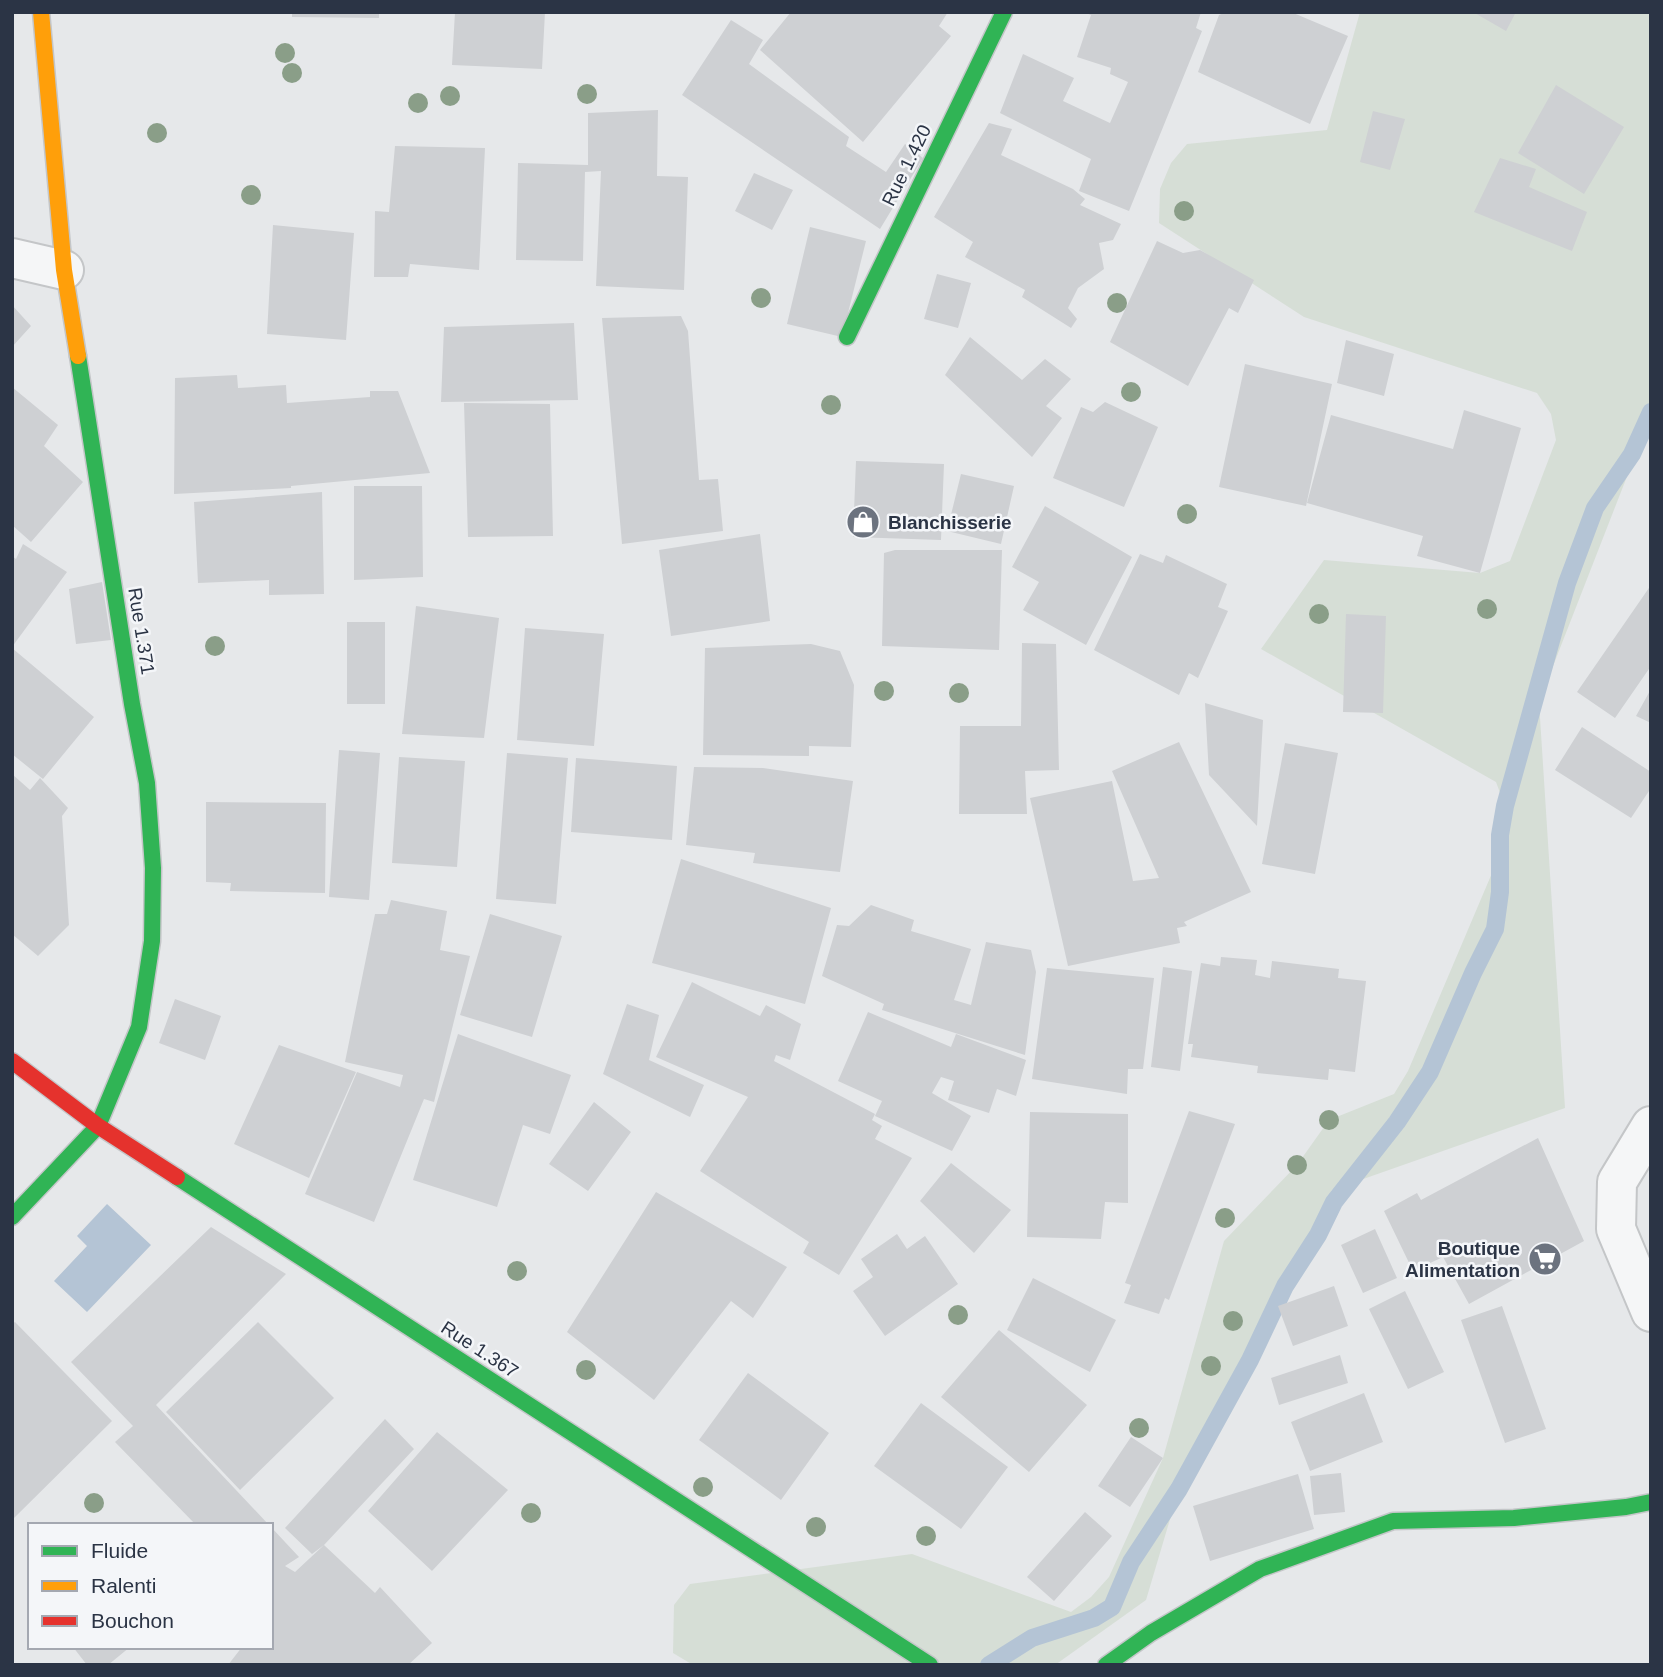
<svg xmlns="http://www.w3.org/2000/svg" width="1663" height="1677" font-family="Helvetica,sans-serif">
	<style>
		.green { fill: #d6ded6 }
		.water { fill: #b4c4d5 }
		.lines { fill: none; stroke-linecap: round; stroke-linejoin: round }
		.stream { stroke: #b4c4d5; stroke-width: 18 }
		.building { fill: #ced0d3 }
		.street-casing { stroke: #c4c6c8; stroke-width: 42 }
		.fast-casing { stroke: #c4c6c8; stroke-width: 19 }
		.slow-casing { stroke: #c4c6c8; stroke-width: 19 }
		.jam-casing { stroke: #c4c6c8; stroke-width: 19 }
		.street { stroke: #f5f6f7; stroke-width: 38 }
		.fast { stroke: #30b455; stroke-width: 16 }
		.slow { stroke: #ff9f0a; stroke-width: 16 }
		.jam { stroke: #e5322d; stroke-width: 16 }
		.tree { fill: #8a9e88 }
		.labels { text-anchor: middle; stroke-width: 5; stroke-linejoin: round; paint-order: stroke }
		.street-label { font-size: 19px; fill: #2b3445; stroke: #f4f6f9 }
		.poi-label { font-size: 19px; font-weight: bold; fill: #2b3445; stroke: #f4f6f9; text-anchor: start }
	</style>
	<rect width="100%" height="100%" fill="#e6e8ea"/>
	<path class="green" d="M1360,12H1651V415L1539,702L1565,1108L1332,1190L1285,1286L1278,1306L1179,1489L1146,1600L1055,1665H693L673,1653L674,1605L690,1584L912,1554L1071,1612L1091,1597L1109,1577L1163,1458L1224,1241L1297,1165L1329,1120L1394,1094L1408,1071L1509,833L1505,806L1496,782L1261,649L1324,560L1480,573L1510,561L1556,440L1551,414L1537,393L1304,317L1159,223L1160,189L1171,163L1187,144L1327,130Z"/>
	<path class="water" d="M107,1204L151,1245L87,1312L54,1281L87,1246L77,1236Z"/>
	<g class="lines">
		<path class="stream" d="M989,1665L1032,1638L1094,1618L1112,1607L1131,1562L1179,1489L1250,1360L1285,1286L1318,1235L1334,1202L1397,1122L1430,1072L1473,973L1495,929L1500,892V835L1505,806L1567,583L1595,508L1632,454L1651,412"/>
	</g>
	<path class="building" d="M292,12H379V18L292,17Z
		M455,12H545L542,69L452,65Z
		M791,12H948L939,26L951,36L863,142L760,50Z
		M1084,12H1201L1196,28L1202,31L1129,211L1079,191L1091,159L1000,113L1023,54L1074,78L1063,101L1110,123L1128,82L1110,74L1111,68L1077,57L1091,15Z
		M1226,12H1291L1348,36L1310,124L1198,72L1219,15Z
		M1473,12H1516L1506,31Z
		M731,20L763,40L749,64L849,137L846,146L886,172L905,144L923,158L880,229L682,95Z
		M1556,85L1624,127L1584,194L1518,153Z
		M658,110L657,176L688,177L684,290L596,286L601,171L585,172L583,261L516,260L518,163L588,165V113Z
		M1373,111L1405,119L1390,170L1360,162Z
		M989,123L1012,129L1001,155L1073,189L1085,199L1080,205L1121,224L1113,240L1099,243L1104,269L1078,288L1068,308L1077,319L1071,328L1022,297L1025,290L965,257L973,242L934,217Z
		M395,146L485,148L479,270L410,264L408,277H374L375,211L389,212Z
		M1500,158L1536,169L1529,187L1587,212L1572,251L1474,212Z
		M754,173L793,190L772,230L735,211Z
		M273,225L354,233L346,340L267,334Z
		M810,227L866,241L842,337L787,324Z
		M1157,241L1183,253L1200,250L1254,280L1238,313L1229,308L1188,386L1110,342Z
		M937,274L971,283L958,328L924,319Z
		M12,305L31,326L12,347Z
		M681,316L688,331L699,480L718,479L723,531L622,544L602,318Z
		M574,323L578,400L441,402L444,327Z
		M970,337L1022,380L1045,359L1071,379L1046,406L1062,418L1032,457L945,375Z
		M1346,340L1394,354L1384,396L1337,383Z
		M1245,364L1332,384L1306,506L1219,487Z
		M237,375L238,388L286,385L287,403L370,397V391H398L430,473L291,486V488L174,494L175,378Z
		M12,387L58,425L44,446L83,482L31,542L12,525Z
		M1105,402L1158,427L1124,507L1053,478L1081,407L1093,412Z
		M464,403L550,404L553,536L468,537Z
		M1464,410L1521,428L1480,573L1417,556L1423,536L1307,503L1331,415L1453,449Z
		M856,461L944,464L941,540L853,537Z
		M961,474L1014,486L1001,544L947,531Z
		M354,486H422L423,577L354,580Z
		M322,492L324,594L269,595V580L198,583L194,502Z
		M1045,506L1132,557L1086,645L1023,610L1039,582L1012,567Z
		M760,534L770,621L671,636L659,550Z
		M23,544L67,572L12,647V556L16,559Z
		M895,550H1002L999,650L882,646L884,553Z
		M1140,554L1163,563L1166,555L1227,584L1218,607L1228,611L1198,678L1189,673L1179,695L1094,650Z
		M102,582L111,640L76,644L69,589Z
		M1651,585V666L1615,718L1577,692Z
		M416,606L499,618L484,738L402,734Z
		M1346,614L1386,616L1383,713L1343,712Z
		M347,622H385V704H347Z
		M525,628L604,634L594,746L517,740Z
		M1022,643L1056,644L1059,770L1025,771L1027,814H959L960,726H1021Z
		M811,644L840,651L854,685L851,747L809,746V756L703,755L705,648Z
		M12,648L94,717L43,779L12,754Z
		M1651,689V723L1636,716Z
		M1205,703L1263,720L1257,826L1209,775Z
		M1582,727L1651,772V788L1631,818L1555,770Z
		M1179,742L1251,892L1184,922L1187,926L1177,928L1180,943L1068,966L1030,798L1112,781L1133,881L1159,878L1112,771Z
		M1285,743L1338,753L1315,874L1262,864Z
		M339,750L380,753L369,900L329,897Z
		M507,753L568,758L556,904L496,899Z
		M399,757L465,761L457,867L392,863Z
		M576,758L677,766L672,840L571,832Z
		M694,767L763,768L853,781L840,872L753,863L755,853L686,845Z
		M12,774L30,790L40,778L68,808L62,816L69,925L38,956L12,934Z
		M206,802L326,803L325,893L230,891L231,883L206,882Z
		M681,859L831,908L805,1004L652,963Z
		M391,900L447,911L440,950L470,956L434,1102L424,1099L374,1222L305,1194L357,1072L400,1087L403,1075L345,1062L375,914H387Z
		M871,905L914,920L911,931L971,949L954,1000L971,1005L986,942L1031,950L1036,972L1025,1055L882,1010L884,1004L822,976L837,925L849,926Z
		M490,914L562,936L532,1037L460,1015Z
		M1221,957L1257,960L1255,975L1270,978L1272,961L1339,969L1338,978L1366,981L1355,1072L1329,1069L1328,1080L1257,1073L1258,1066L1191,1057L1193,1044H1188L1201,963L1220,966Z
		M1163,967L1192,971L1180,1071L1151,1067Z
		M1047,968L1154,978L1143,1069H1128L1127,1094L1032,1079Z
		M692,982L760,1016L766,1005L801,1024L790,1060L776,1055L774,1061L875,1114L872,1120L882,1126L875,1139L912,1158L839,1275L803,1253L809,1242L700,1171L748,1097L656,1057Z
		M175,999L221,1016L205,1060L159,1043Z
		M627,1004L659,1015L649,1060L704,1085L690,1117L603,1074Z
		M868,1012L951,1047L956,1034L1026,1060L1016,1096L997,1089L989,1113L948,1100L954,1081L941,1077L932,1093L971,1116L952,1151L875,1116L882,1101L838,1081Z
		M458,1034L571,1075L550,1134L523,1125L497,1207L413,1180Z
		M279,1045L356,1072L309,1178L234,1144Z
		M594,1102L631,1132L588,1191L549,1164Z
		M1189,1111L1235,1124L1169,1300L1165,1298L1159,1314L1124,1303L1131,1285L1125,1283Z
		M1030,1112L1128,1114V1203L1105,1202L1101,1239L1027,1237Z
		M1538,1138L1584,1241L1469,1304L1443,1257L1413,1271L1384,1211L1417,1193L1421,1200Z
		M951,1163L1011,1210L974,1253L920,1201Z
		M656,1192L787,1267L753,1318L731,1301L654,1400L567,1332Z
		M211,1227L286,1274L156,1405L269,1525H196L115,1442L133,1426L71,1362Z
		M1375,1229L1397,1278L1363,1293L1341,1245Z
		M897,1234L907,1249L925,1236L958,1284L885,1336L853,1291L873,1277L861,1259Z
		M1033,1278L1116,1320L1090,1372L1007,1330Z
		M1334,1286L1348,1326L1293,1346L1278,1306Z
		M1405,1291L1444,1372L1408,1389L1369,1309Z
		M1502,1306L1546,1429L1505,1443L1461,1320Z
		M15,1322L112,1421L12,1520V1324Z
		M258,1322L334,1398L240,1490L166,1412Z
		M999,1330L1087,1405L1029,1472L941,1397Z
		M1340,1355L1348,1383L1279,1405L1271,1378Z
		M748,1373L829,1433L781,1500L699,1440Z
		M1364,1393L1383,1442L1310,1471L1291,1422Z
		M921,1403L1008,1467L961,1529L874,1466Z
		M385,1419L414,1449L324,1545L312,1554L285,1528Z
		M437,1432L508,1490L432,1571L368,1511Z
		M1131,1437L1163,1458L1130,1507L1098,1486Z
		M1341,1473L1345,1512L1314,1515L1310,1476Z
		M1298,1474L1314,1529L1210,1561L1193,1506Z
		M1085,1512L1112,1536L1054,1601L1027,1577Z
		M271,1527L299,1557L285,1566L295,1572L324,1545L375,1593L380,1587L432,1643L408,1665H228L242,1647H271Z
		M73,1647H130L108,1665H87Z"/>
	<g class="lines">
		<defs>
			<path id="street" d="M12,258L64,270
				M1651,1126L1617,1182L1616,1229L1651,1312"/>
			<path id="fast" d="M847,337L1004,12
				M177,1177L930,1665
				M12,1217L98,1126L139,1027L152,941L153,868L147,783L132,704L78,356
				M1106,1665L1151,1633L1260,1569L1393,1521L1514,1518L1626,1507L1651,1502"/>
			<path id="slow" d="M41,12L64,270L78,356"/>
			<path id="jam" d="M12,1061L98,1126L177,1177"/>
		</defs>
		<use href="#street" class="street-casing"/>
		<use href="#fast" class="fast-casing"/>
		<use href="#slow" class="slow-casing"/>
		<use href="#jam" class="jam-casing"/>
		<use href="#street" class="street"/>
		<use href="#fast" class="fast"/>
		<use href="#slow" class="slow"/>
		<use href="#jam" class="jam"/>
	</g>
	<g class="tree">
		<circle cx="285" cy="53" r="10"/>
		<circle cx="292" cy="73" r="10"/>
		<circle cx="587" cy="94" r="10"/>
		<circle cx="450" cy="96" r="10"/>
		<circle cx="418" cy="103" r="10"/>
		<circle cx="157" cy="133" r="10"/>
		<circle cx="251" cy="195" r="10"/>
		<circle cx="1184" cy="211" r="10"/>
		<circle cx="761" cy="298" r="10"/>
		<circle cx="1117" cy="303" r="10"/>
		<circle cx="1131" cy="392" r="10"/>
		<circle cx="831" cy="405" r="10"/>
		<circle cx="1187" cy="514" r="10"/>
		<circle cx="1487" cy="609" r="10"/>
		<circle cx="1319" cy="614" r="10"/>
		<circle cx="215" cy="646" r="10"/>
		<circle cx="884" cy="691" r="10"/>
		<circle cx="959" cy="693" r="10"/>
		<circle cx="1329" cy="1120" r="10"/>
		<circle cx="1297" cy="1165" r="10"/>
		<circle cx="1225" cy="1218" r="10"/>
		<circle cx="517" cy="1271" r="10"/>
		<circle cx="958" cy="1315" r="10"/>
		<circle cx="1233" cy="1321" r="10"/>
		<circle cx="1211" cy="1366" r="10"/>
		<circle cx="586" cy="1370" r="10"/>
		<circle cx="1139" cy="1428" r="10"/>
		<circle cx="703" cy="1487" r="10"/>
		<circle cx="94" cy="1503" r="10"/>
		<circle cx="531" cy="1513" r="10"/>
		<circle cx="816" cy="1527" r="10"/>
		<circle cx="926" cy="1536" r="10"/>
	</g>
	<defs>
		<symbol id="shop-disc" viewBox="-11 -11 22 22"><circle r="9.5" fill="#6c737f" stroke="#f4f6f9"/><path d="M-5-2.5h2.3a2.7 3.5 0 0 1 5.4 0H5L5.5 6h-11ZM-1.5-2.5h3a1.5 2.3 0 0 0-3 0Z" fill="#fff"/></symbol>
		<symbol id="supermarket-disc" viewBox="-11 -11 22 22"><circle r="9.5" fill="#6c737f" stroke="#f4f6f9"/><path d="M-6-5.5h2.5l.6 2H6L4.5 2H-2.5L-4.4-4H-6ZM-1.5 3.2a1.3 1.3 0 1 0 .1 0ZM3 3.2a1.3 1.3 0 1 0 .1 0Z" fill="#fff"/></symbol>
	</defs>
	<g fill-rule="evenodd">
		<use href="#shop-disc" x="844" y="503" width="38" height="38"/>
		<use href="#supermarket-disc" x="1526" y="1240" width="38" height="38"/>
	</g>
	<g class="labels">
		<g class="street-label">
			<text transform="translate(906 165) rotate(-64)" y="7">Rue 1.420</text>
			<text transform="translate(142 631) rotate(81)" y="7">Rue 1.371</text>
			<text transform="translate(480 1349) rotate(33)" y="7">Rue 1.367</text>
		</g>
		<g class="poi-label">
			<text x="888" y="529">Blanchisserie</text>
			<text x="1520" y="1255" text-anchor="end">Boutique<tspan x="1520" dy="22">Alimentation</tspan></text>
		</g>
	</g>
	<rect width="1663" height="1677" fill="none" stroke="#2b3445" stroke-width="28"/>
	<rect x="28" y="1523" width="245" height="126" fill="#f4f6f9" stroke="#a4a8b1" stroke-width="2"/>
	<rect x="42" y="1546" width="35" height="10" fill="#30b455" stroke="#a4a8b1" stroke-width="2"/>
	<text x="91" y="1558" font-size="21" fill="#2b3445">Fluide</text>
	<rect x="42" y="1581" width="35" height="10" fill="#ff9f0a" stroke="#a4a8b1" stroke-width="2"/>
	<text x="91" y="1593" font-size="21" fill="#2b3445">Ralenti</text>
	<rect x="42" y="1616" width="35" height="10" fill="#e5322d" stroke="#a4a8b1" stroke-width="2"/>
	<text x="91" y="1628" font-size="21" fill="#2b3445">Bouchon</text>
</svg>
